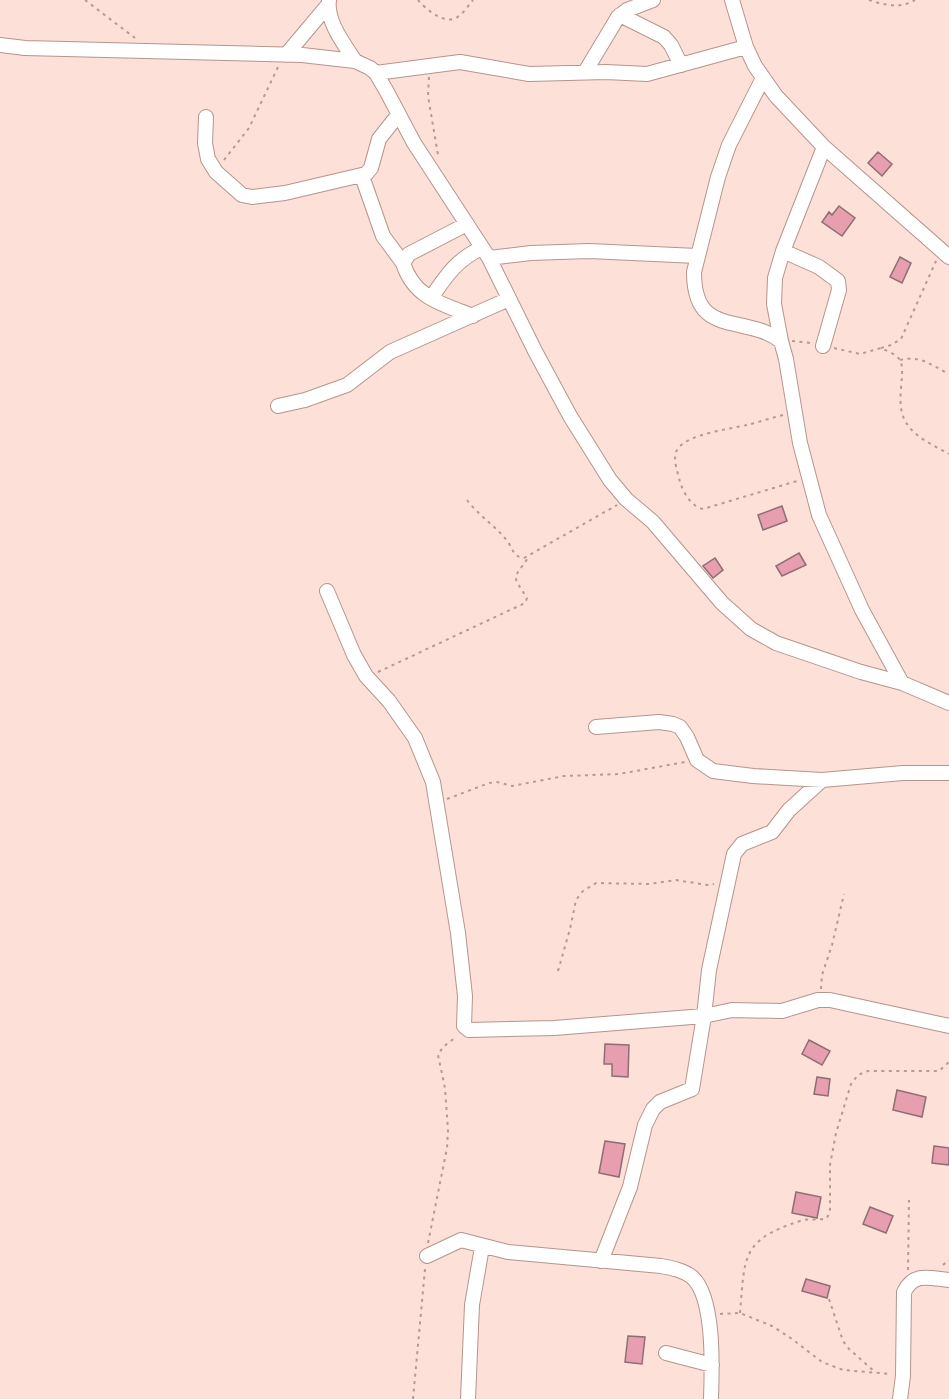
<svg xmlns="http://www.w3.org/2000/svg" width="949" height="1399" font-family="'Varela Round',sans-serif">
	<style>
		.building { fill: #e79eae; stroke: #8e6e74; stroke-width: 1.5 }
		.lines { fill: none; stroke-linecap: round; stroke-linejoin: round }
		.minor-casing { stroke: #b5958b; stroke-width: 16 }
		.path { stroke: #b29b95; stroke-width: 2; stroke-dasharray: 3 4.5; stroke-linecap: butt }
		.minor { stroke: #fff; stroke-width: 14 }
	</style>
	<rect width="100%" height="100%" fill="#fde0d8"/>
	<path class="building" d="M878,152L892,164L882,176L868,163Z
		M839,206L855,218L842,236L822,222L829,212L832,215Z
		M900,257L911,263L902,283L890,277Z
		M782,506L787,521L763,530L758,515Z
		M799,553L806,565L782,576L776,566Z
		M715,558L723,570L713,578L703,566Z
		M809,1040L830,1051L822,1065L802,1054Z
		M605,1044L629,1045L628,1077L612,1076V1064H604Z
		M817,1077L830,1079L828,1096L814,1094Z
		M897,1090L926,1097L922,1117L893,1110Z
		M605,1141L625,1144L619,1177L599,1173Z
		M934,1146L949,1148V1165L932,1163Z
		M796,1192L821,1197L817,1218L792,1213Z
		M870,1207L893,1216L886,1233L863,1224Z
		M806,1279L830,1286L827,1298L802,1291Z
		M628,1336L645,1337L642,1364L625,1362Z"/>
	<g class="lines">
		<defs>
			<path id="minor" d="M329,0C326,21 344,44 355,61
				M732,0L746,47L755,66L776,96L824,147L949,257
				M620,15L664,37L671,45L681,65
				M0,45L25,48L302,55L355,61L370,68L376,73L387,92L414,143L489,258L535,351L570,416L610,480L626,499L653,522L722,603L751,629L776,643L861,672L902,683L949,703
				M286,55L328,5
				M585,72L618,17L627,10L653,0
				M376,73L460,62L529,74L606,72L647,74L746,47
				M763,78L729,145L718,177L694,272C694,339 743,313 781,341L786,359L800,443L819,515L862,610L902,683
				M206,117L205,143L208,159L216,172L242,195L252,197L285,193L366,174L371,168L379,139L398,115
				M362,176L383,236L403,263
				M467,224L409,254L403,263C414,298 442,304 473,316
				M783,251L819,267L838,281L839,290L823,346
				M489,258L531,253L589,251L697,256
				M431,298C446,276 457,259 482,248
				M781,341L774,304L775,278L783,251L824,147
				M278,406L305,400L347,385L390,352L509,299
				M327,591L354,655L366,676L389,701L415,738L433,782L458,933L465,996L464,1026L469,1030L554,1028L704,1016L732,1010L782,1011L818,1000H830L949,1026
				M596,727L659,722L673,724L680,727L687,737L697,760L713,771L753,776L822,780L903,773H949
				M427,1256L461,1240L508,1252L661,1266C672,1268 683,1270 692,1277C715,1297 712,1370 711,1399
				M601,1261L630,1187L645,1125L653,1109L660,1102L692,1089L704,1016L709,970L734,854L742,844L772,832L789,810L822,780
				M666,1353L712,1365
				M468,1399L472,1305L482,1247
				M900,1399L903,1376L904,1292C914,1272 929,1278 949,1280"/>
		</defs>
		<use href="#minor" class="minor-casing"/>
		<path class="path" d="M85,0L135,38
			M418,0C426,9 443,24 456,18C463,14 468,6 473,0
			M869,0C885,5 900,9 915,0
			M429,77L428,96L438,155
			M224,160L249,128L278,67
			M792,341L811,343
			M834,348L860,354L881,348C887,351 896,354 900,360C907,374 893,404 907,424C916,438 935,446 949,454
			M881,348L891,345L901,339L936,261
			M900,360C921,355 931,365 949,374
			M783,415C771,418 759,422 747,425C730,429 686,434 677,450C672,458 678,473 680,482C684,494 691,506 703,509L797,481
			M467,500C479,516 497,527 508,542C513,550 514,557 524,558L617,505
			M378,672L525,603L527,598C512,574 512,581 528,558
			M447,799L489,783L497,782L512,786L564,776L619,774L685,762
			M558,971L570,929L576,900L583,891L596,883L649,884L676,880L707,885L714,884
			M821,989L822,975L832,945L844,894
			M428,1243L447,1148L448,1130L445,1088L438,1055L443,1047L456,1037
			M943,1265L949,1260
			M908,1270L909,1200
			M829,1299L843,1341L849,1349L875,1372
			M740,1313C745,1258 740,1240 800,1221C809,1218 818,1221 827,1218L830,1211V1165L836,1133L851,1084L858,1075L868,1071H939L949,1062
			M720,1314L740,1313L772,1326L792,1339L822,1362L843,1370L891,1374
			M413,1399L425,1269"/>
		<use href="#minor" class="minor"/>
	</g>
</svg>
